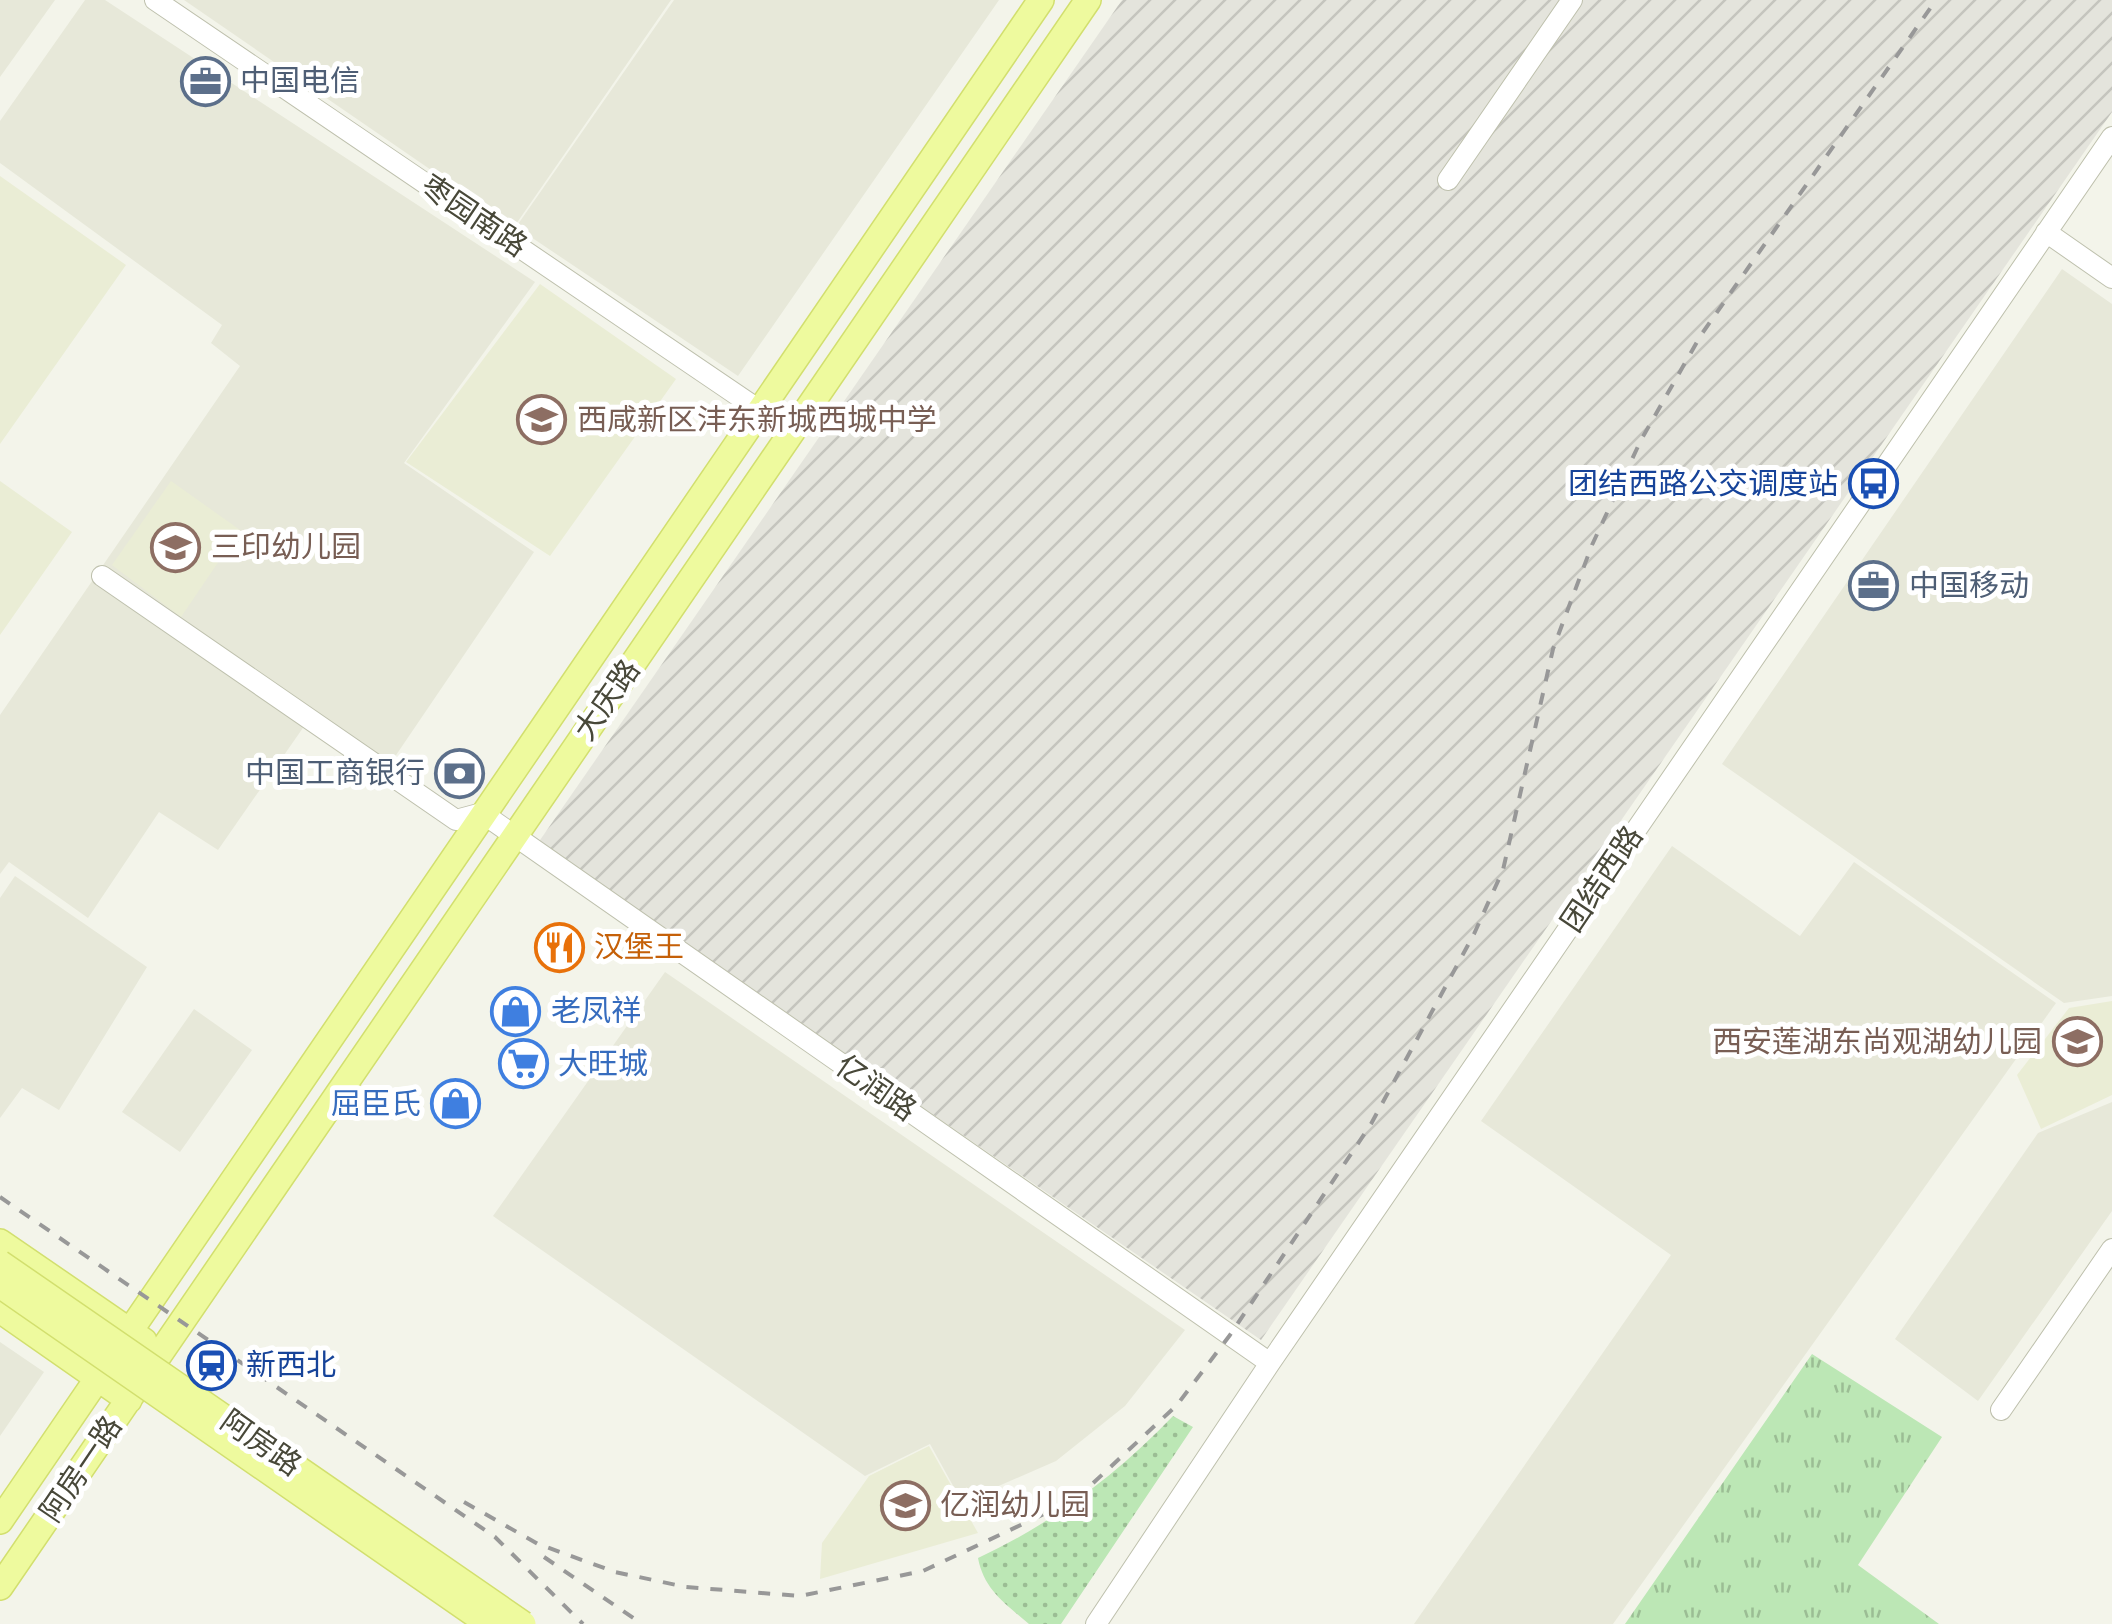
<svg xmlns="http://www.w3.org/2000/svg" width="2112" height="1624" font-family="Karla,'Noto Sans SC',sans-serif">
	<style>
		.residential { fill: #e7e8d9 }
		.industrial { fill: url(#industrial-furrows) }
		.education { fill: #eaedd5 }
		.grass { fill: url(#grass-tufts) }
		.park { fill: url(#park-dots) }
		.lines { fill: none; stroke-linecap: round; stroke-linejoin: round }
		.minor-casing { stroke: #bec0ad; stroke-width: 22 }
		.major-casing { stroke: #d2df6e; stroke-width: 28 }
		.minor { stroke: #fff; stroke-width: 20 }
		.major { stroke: #eefa9e; stroke-width: 25 }
		.rail { stroke: #989898; stroke-width: 4; stroke-dasharray: 12 12; stroke-linecap: butt }
		.major-bridge-casing { stroke: #d2df6e; stroke-width: 28; stroke-linecap: butt }
		.major-bridge { stroke: #eefa9e; stroke-width: 25 }
		.labels { text-anchor: middle; stroke-width: 10; stroke-linejoin: round; paint-order: stroke }
		.service-label { font-size: 30px; fill: #4e5e75; stroke: #fff; text-anchor: start }
		.street-label { font-size: 30px; fill: #484839; stroke: #fff }
		.education-label { font-size: 30px; fill: #785e54; stroke: #fff; text-anchor: start }
		.transit-label { font-size: 30px; fill: #164399; stroke: #fff; text-anchor: end }
		.food-label { font-size: 30px; fill: #c56008; stroke: #fff; text-anchor: start }
		.shop-label { font-size: 30px; fill: #366cbe; stroke: #fff; text-anchor: start }
	</style>
	<defs>
		<pattern id="industrial-furrows" width="10" height="10" patternUnits="userSpaceOnUse" patternTransform="scale(2.5)"><rect width="10" height="10" fill="#e4e4dc"/><path d="M-1 1l2-2M0 10L10 0M9 11l2-2" fill="none" stroke="#c5c5be"/></pattern>
		<pattern id="grass-tufts" width="24" height="20" patternUnits="userSpaceOnUse" patternTransform="scale(2.5)"><rect width="24" height="20" fill="#bce7b5"/><path d="M3 7l-1-3M5 7V3M7 7l1-3M15 17l-1-3M17 17v-4M19 17l1-3" fill="none" stroke="#9bbd94"/></pattern>
		<pattern id="park-dots" width="8" height="8" patternUnits="userSpaceOnUse" patternTransform="scale(2.5)"><rect width="8" height="8" fill="#bce7b5"/><path d="M2 2h.1M6 6h.1" fill="none" stroke="#9bbd94" stroke-width="1.8" stroke-linecap="round"/></pattern>
	</defs>
	<rect width="100%" height="100%" fill="#f3f4ea"/>
	<path class="residential" d="M0,0H55L0,77Z
		M85,0H105L535,282L404,463L534,552L390,764L314,712L218,850L159,812L88,918L9,862L0,874V715L240,366L211,343L222,325L0,163V121Z
		M184,0H671L514,227Z
		M674,0H999L738,376L516,227Z
		M2062,269L2112,304V996L2064,1003L1722,764Z
		M1672,846L1800,936L1854,862L2056,1003L1613,1624H1414L1671,1255L1481,1121Z
		M15,876L147,967L59,1110L22,1088L0,1118V898Z
		M665,972L1185,1330L1125,1406L1056,1461L962,1502L930,1444L865,1476L493,1216Z
		M194,1009L252,1050L180,1152L122,1112Z
		M2112,1102V1211L1978,1401L1895,1339L2038,1133Z
		M0,1342L44,1372L0,1436Z"/>
	<path class="industrial" d="M1122,0H2112V112L1261,1340L538,843Z"/>
	<path class="education" d="M0,176L126,265L0,444Z
		M540,284L676,379L550,556L406,462Z
		M0,481L72,532L0,635Z
		M171,481L240,530L181,617L112,565Z
		M2112,1001V1095L2041,1129L2017,1075L2069,1008Z
		M929,1446L978,1533L820,1579L822,1543L869,1476Z"/>
	<path class="grass" d="M1812,1354L1942,1437L1858,1565L1939,1624H1625Z"/>
	<path class="park" d="M1173,1416L1193,1427L1061,1624H1029C1006,1604 984,1590 978,1558C1053,1523 1115,1476 1173,1416Z"/>
	<g class="lines">
		<defs>
			<path id="minor" d="M155,0L793,433
				M1448,180L1572,0
				M2046,232L2112,278
				M102,576L456,820L482,813L1270,1363
				M2001,1410L2112,1249
				M1096,1624L1270,1363L2112,137"/>
			<path id="major" d="M0,1242L144,1341
				M0,1310L129,1400
				M0,1521L1041,0
				M0,1587L1088,0"/>
		</defs>
		<use href="#minor" class="minor-casing"/>
		<use href="#major" class="major-casing"/>
		<use href="#minor" class="minor"/>
		<use href="#major" class="major"/>
		<path class="rail" d="M0,1197L495,1537L583,1624
			M464,1502L538,1544L615,1572L686,1587L800,1596L923,1571L1076,1499L1177,1405L1230,1335L1371,1124L1474,934L1503,870L1553,649L1592,545L1641,440L1701,335L1936,0
			M544,1557L642,1624"/>
		<defs>
			<path id="major-bridge" d="M0,1263L523,1624
				M0,1285L489,1624"/>
		</defs>
		<use href="#major-bridge" class="major-bridge-casing"/>
		<use href="#major-bridge" class="major-bridge"/>
	</g>
	<defs>
		<symbol id="office-ring" viewBox="-11 -11 22 22"><circle r="9.5" fill="#fff" stroke="#5c6f8a" stroke-width="1.5"/><path d="M-6-3h4V-5.5h4V-3h4V5H-6ZM-1-4.5V-3h2v-1.5ZM-6 0V1H6V0Z" fill="#5c6f8a"/></symbol>
		<symbol id="school-ring" viewBox="-11 -11 22 22"><circle r="9.5" fill="#fff" stroke="#8d6e63" stroke-width="1.5"/><path d="M0-5L7-2L0 1L-7-2ZM-4 1L0 2.5L4 1V4Q0 6-4 4Z" fill="#8d6e63"/></symbol>
		<symbol id="bus-ring" viewBox="-11 -11 22 22"><circle r="9.5" fill="#fff" stroke="#1a4fb4" stroke-width="1.5"/><path d="M-5-6H5V4H4V6H2V4H-2V6H-4V4H-5ZM-3.5-4V0h7V-4ZM-3.5 1.2v1.5H-2V1.2ZM2 1.2v1.5H3.5V1.2Z" fill="#1a4fb4"/></symbol>
		<symbol id="bank-ring" viewBox="-11 -11 22 22"><circle r="9.5" fill="#fff" stroke="#5c6f8a" stroke-width="1.5"/><path d="M-6-4H6V4H-6ZM0-2.3a2.3 2.3 0 1 0 0 4.6a2.3 2.3 0 1 0 0-4.6Z" fill="#5c6f8a"/></symbol>
		<symbol id="restaurant-ring" viewBox="-11 -11 22 22"><circle r="9.5" fill="#fff" stroke="#e8710a" stroke-width="1.5"/><path d="M-5-6h1v4h1v-4h1v4h1v-4h1v5L-1.5 .5V6h-2V.5L-5-1ZM5-6V6H3V1.5H1.5Q1.5-4 5-6Z" fill="#e8710a"/></symbol>
		<symbol id="shop-ring" viewBox="-11 -11 22 22"><circle r="9.5" fill="#fff" stroke="#3f7fe0" stroke-width="1.5"/><path d="M-5-2.5h2.3a2.7 3.5 0 0 1 5.4 0H5L5.5 6h-11ZM-1.5-2.5h3a1.5 2.3 0 0 0-3 0Z" fill="#3f7fe0"/></symbol>
		<symbol id="supermarket-ring" viewBox="-11 -11 22 22"><circle r="9.5" fill="#fff" stroke="#3f7fe0" stroke-width="1.5"/><path d="M-6-5.5h2.5l.6 2H6L4.5 2H-2.5L-4.4-4H-6ZM-1.5 3.2a1.3 1.3 0 1 0 .1 0ZM3 3.2a1.3 1.3 0 1 0 .1 0Z" fill="#3f7fe0"/></symbol>
		<symbol id="station-ring" viewBox="-11 -11 22 22"><circle r="9.5" fill="#fff" stroke="#1a4fb4" stroke-width="1.5"/><path d="M-3-6H3Q5-6 5-4V2Q5 4 3 4L4.5 6H3L1.5 4h-3L-3 6H-4.5L-3 4Q-5 4-5 2V-4Q-5-6-3-6ZM-3.5-4v3h7v-3ZM-3.5 1v1.5H-2V1ZM2 1v1.5H3.5V1Z" fill="#1a4fb4"/></symbol>
	</defs>
	<g fill-rule="evenodd">
		<use href="#office-ring" x="178" y="54" width="55" height="55"/>
		<use href="#school-ring" x="514" y="392" width="55" height="55"/>
		<use href="#bus-ring" x="1846" y="456" width="55" height="55"/>
		<use href="#school-ring" x="148" y="520" width="55" height="55"/>
		<use href="#office-ring" x="1846" y="558" width="55" height="55"/>
		<use href="#bank-ring" x="432" y="746" width="55" height="55"/>
		<use href="#restaurant-ring" x="532" y="920" width="55" height="55"/>
		<use href="#shop-ring" x="488" y="984" width="55" height="55"/>
		<use href="#school-ring" x="2050" y="1014" width="55" height="55"/>
		<use href="#supermarket-ring" x="496" y="1036" width="55" height="55"/>
		<use href="#shop-ring" x="428" y="1076" width="55" height="55"/>
		<use href="#station-ring" x="184" y="1338" width="55" height="55"/>
		<use href="#school-ring" x="878" y="1478" width="55" height="55"/>
	</g>
	<g class="labels">
		<g class="service-label">
			<text x="240" y="91">中国电信</text>
			<text x="1909" y="596">中国移动</text>
			<text x="425" y="783" text-anchor="end">中国工商银行</text>
		</g>
		<g class="street-label">
			<text transform="translate(474 216) rotate(34)" y="10">枣园南路</text>
			<text transform="translate(607 700) rotate(-55)" y="10">大庆路</text>
			<text transform="translate(1602 879) rotate(-56)" y="10">团结西路</text>
			<text transform="translate(876 1088) rotate(35)" y="10">亿润路</text>
			<text transform="translate(261 1443) rotate(35)" y="10">阿房路</text>
			<text transform="translate(81 1469) rotate(-56)" y="10">阿房一路</text>
		</g>
		<g class="education-label">
			<text x="577" y="430">西咸新区沣东新城西城中学</text>
			<text x="211" y="557">三印幼儿园</text>
			<text x="2042" y="1052" text-anchor="end">西安莲湖东尚观湖幼儿园</text>
			<text x="940" y="1515">亿润幼儿园</text>
		</g>
		<g class="transit-label">
			<text x="1838" y="494">团结西路公交调度站</text>
			<text x="246" y="1375" text-anchor="start">新西北</text>
		</g>
		<g class="food-label">
			<text x="594" y="957">汉堡王</text>
		</g>
		<g class="shop-label">
			<text x="551" y="1021">老凤祥</text>
			<text x="558" y="1074">大旺城</text>
			<text x="421" y="1114" text-anchor="end">屈臣氏</text>
		</g>
	</g>
</svg>
